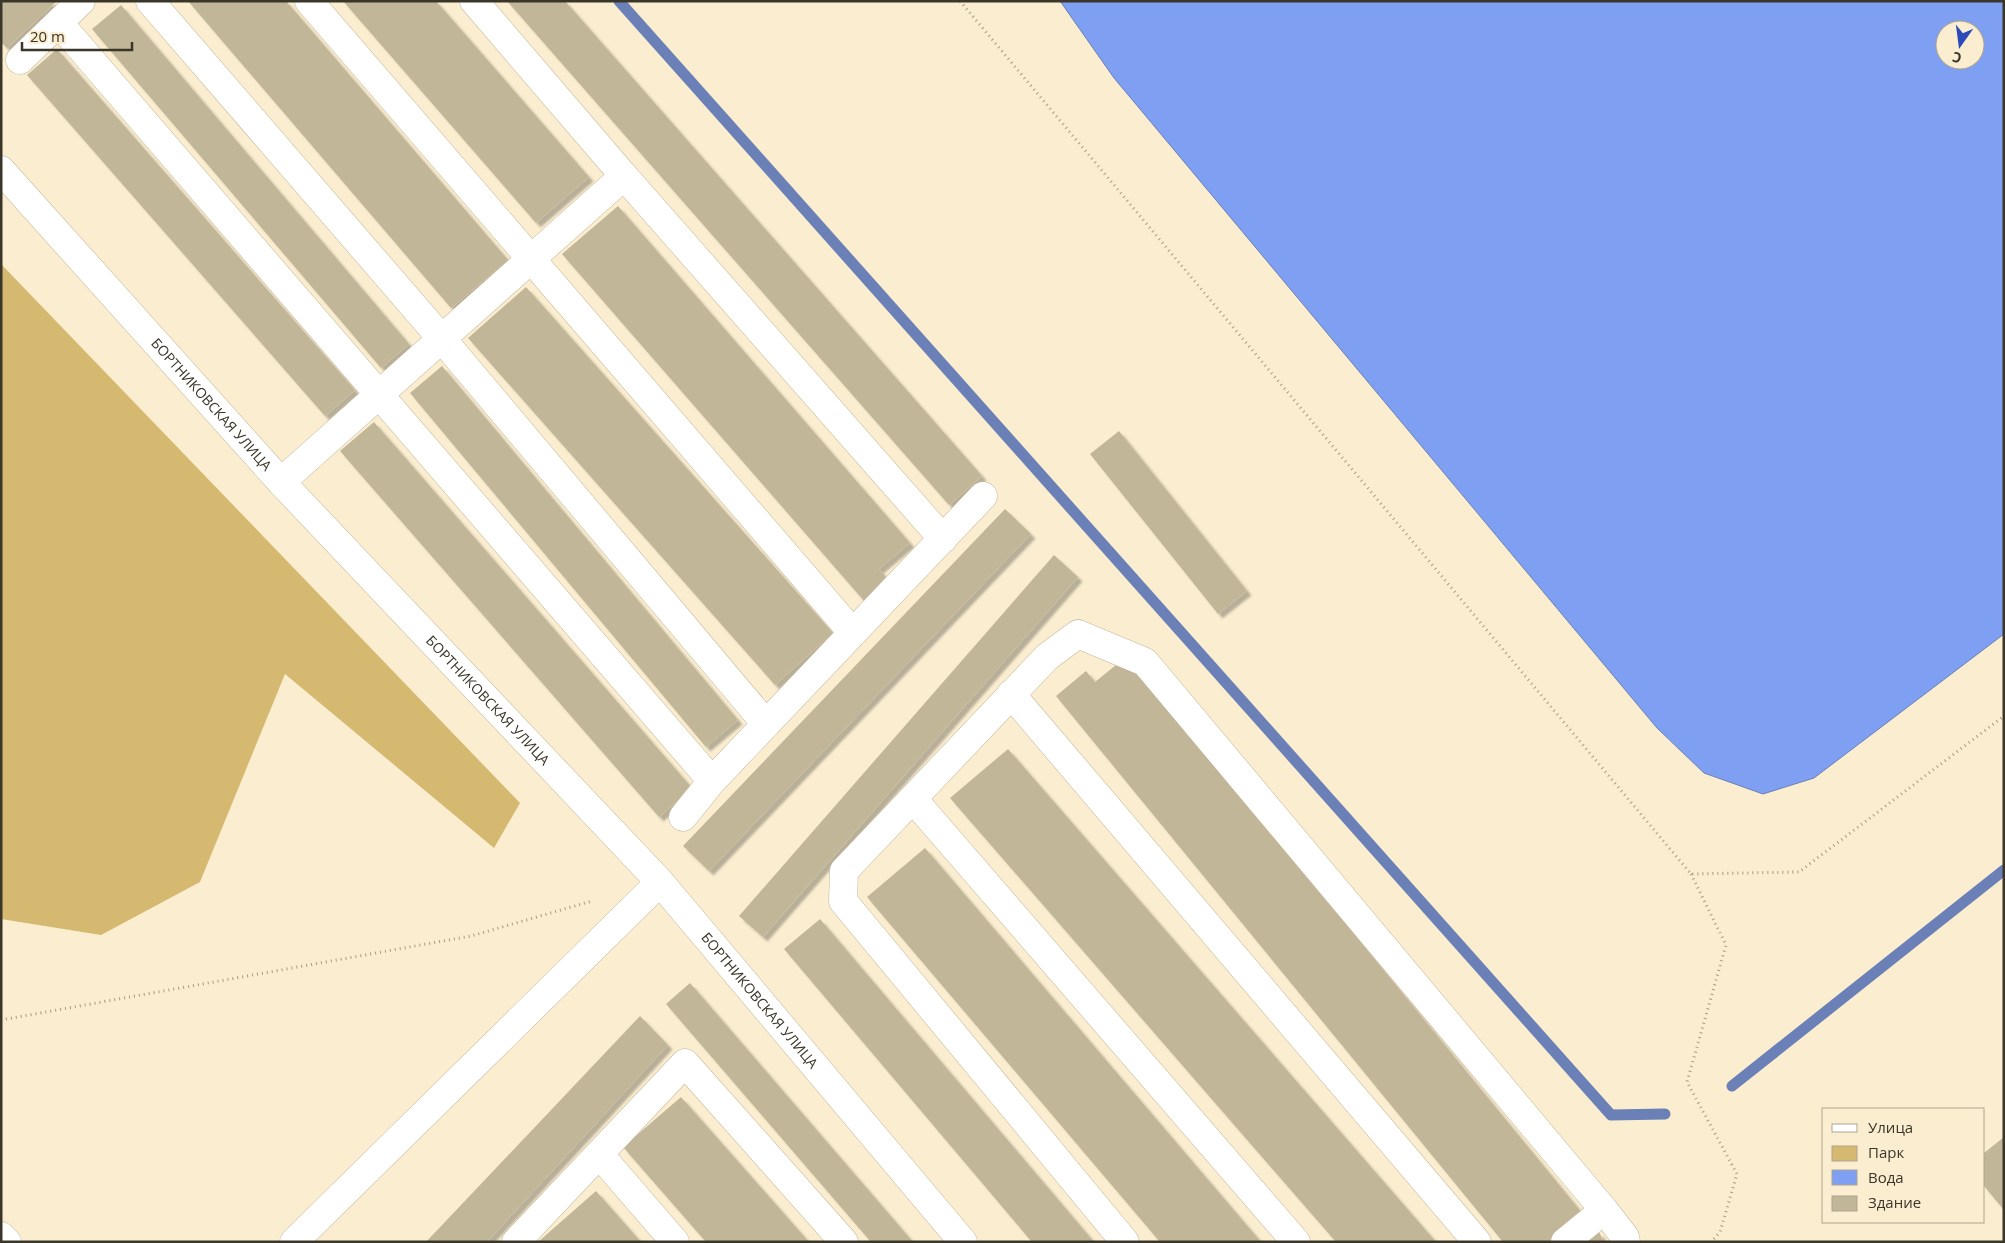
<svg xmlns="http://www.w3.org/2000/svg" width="2005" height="1243" font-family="'Open Sans',sans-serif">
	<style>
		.green { fill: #d6b970 }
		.water { fill: #7f9ff2; stroke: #6b80b6; fill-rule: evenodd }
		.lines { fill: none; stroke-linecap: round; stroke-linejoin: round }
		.stream { stroke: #6b80b6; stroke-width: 11 }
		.building { fill: #c2b699; filter: url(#shadow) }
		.minor-casing { stroke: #c3b79a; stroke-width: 29 }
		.path { stroke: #a49b85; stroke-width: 3; stroke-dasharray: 1 4; stroke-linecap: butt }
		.minor { stroke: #fff; stroke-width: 28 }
		.labels { text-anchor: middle; stroke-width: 4.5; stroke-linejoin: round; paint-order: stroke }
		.street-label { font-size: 14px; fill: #3b362a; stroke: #fbeed0 }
	</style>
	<defs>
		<filter id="shadow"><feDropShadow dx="4.5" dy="4.5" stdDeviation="1" flood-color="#0004"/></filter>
	</defs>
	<rect width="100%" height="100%" fill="#fbeed0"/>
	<path class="green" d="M1,264L520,803L494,848L285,674L200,882L101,935L1,919Z"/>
	<path class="water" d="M1060,1H2004V634L1814,778L1763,794L1704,773L1657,728L1114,78ZM1945,30H1975V60H1945Z"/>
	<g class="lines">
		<path class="stream" d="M619,1L1611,1115L1665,1114
			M1732,1086L2004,870"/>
	</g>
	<path class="building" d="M1,1H57L7,48L1,42Z
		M188,1H286L508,260L451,308Z
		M343,1H436L589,177L536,223Z
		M507,1H565L982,476L949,505Z
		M121,5L409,344L381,368L92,29Z
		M57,49L355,390L325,416L27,75Z
		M618,206L910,543L879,569L889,581L865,602L562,254Z
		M526,287L833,633L775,685L468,338Z
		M442,366L738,720L706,747L410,393Z
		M374,422L692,788L659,817L340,451Z
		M1119,431L1247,591L1218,614L1090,454Z
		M1005,509L1031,534L709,871L683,846Z
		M1054,555L1078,577L763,937L739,916Z
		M1127,656L1582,1213L1546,1242H1503L1056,696L1086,671L1095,682Z
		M1008,749L1436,1242H1336L950,798Z
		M925,848L1261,1242H1160L867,897Z
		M820,919L1094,1242H1032L784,949Z
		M690,983L913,1242H871L666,1004Z
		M640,1016L668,1045L487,1242H426Z
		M681,1097L809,1242H706L623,1147Z
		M2004,1137V1210L1984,1186V1153Z
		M596,1191L641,1242H538Z
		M1599,1232L1604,1242H1587Z"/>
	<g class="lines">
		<defs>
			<g id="minor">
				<path d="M150,1L442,339L766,724"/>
				<path d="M309,1L853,633"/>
				<path d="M59,23L712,781"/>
				<path d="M20,60L81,1"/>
				<path id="s1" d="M1,170L281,482L660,882L963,1242"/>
				<path d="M624,176L943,539"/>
				<path d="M281,482L624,176L474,1"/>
				<path d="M1011,694L1477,1242"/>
				<path d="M913,799L1296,1242"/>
				<path d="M683,817L712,781L983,496"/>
				<path d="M599,1154L675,1242"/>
				<path d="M1,1236L7,1242"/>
				<path d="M294,1242L660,882"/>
				<path d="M516,1242L685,1063L844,1242"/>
				<path d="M1125,1242L843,901L844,871L1047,657L1078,634L1145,662L1604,1210L1625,1237L1626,1242"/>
				<path d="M1565,1242L1604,1210"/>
			</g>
		</defs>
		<use href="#minor" class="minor-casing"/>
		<path class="path" d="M960,1L1691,874L1799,872L2004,716
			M1691,874L1726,945L1687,1082L1737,1174L1720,1232L1711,1242
			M1,1020L471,936L592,901"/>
		<use href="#minor" class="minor"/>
	</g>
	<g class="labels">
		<g class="street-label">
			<text dy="5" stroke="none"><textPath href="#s1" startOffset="315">БОРТНИКОВСКАЯ УЛИЦА</textPath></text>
			<text dy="5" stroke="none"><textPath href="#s1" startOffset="720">БОРТНИКОВСКАЯ УЛИЦА</textPath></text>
			<text dy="5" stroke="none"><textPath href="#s1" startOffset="1125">БОРТНИКОВСКАЯ УЛИЦА</textPath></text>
		</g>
	</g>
	<rect width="2005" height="1243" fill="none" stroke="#3b362a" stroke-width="5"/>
	<rect x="1822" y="1108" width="162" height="115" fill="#fbeed0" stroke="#aea48e"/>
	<rect x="1832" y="1124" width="25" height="8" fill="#ffffff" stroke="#aea48e"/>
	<text x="1868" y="1133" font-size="15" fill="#3b362a">Улица</text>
	<rect x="1832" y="1146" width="25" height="15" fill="#d6b970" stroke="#aea48e"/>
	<text x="1868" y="1158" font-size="15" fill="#3b362a">Парк</text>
	<rect x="1832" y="1170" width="25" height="15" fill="#7f9ff2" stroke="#aea48e"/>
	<text x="1868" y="1183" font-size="15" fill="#3b362a">Вода</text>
	<rect x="1832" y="1196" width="25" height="15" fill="#c2b699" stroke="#aea48e"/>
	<text x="1868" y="1208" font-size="15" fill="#3b362a">Здание</text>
	<g transform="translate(1960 45) rotate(194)"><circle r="24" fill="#fbeed0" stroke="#aea48e"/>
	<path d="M0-4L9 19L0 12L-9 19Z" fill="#2c4aba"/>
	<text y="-8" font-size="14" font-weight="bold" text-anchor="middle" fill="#3b362a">С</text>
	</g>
	<path d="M22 42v8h110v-8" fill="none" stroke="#3b362a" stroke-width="2.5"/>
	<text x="30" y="42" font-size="15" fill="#3b362a" stroke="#fbeed0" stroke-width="4" paint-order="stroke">20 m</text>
</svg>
